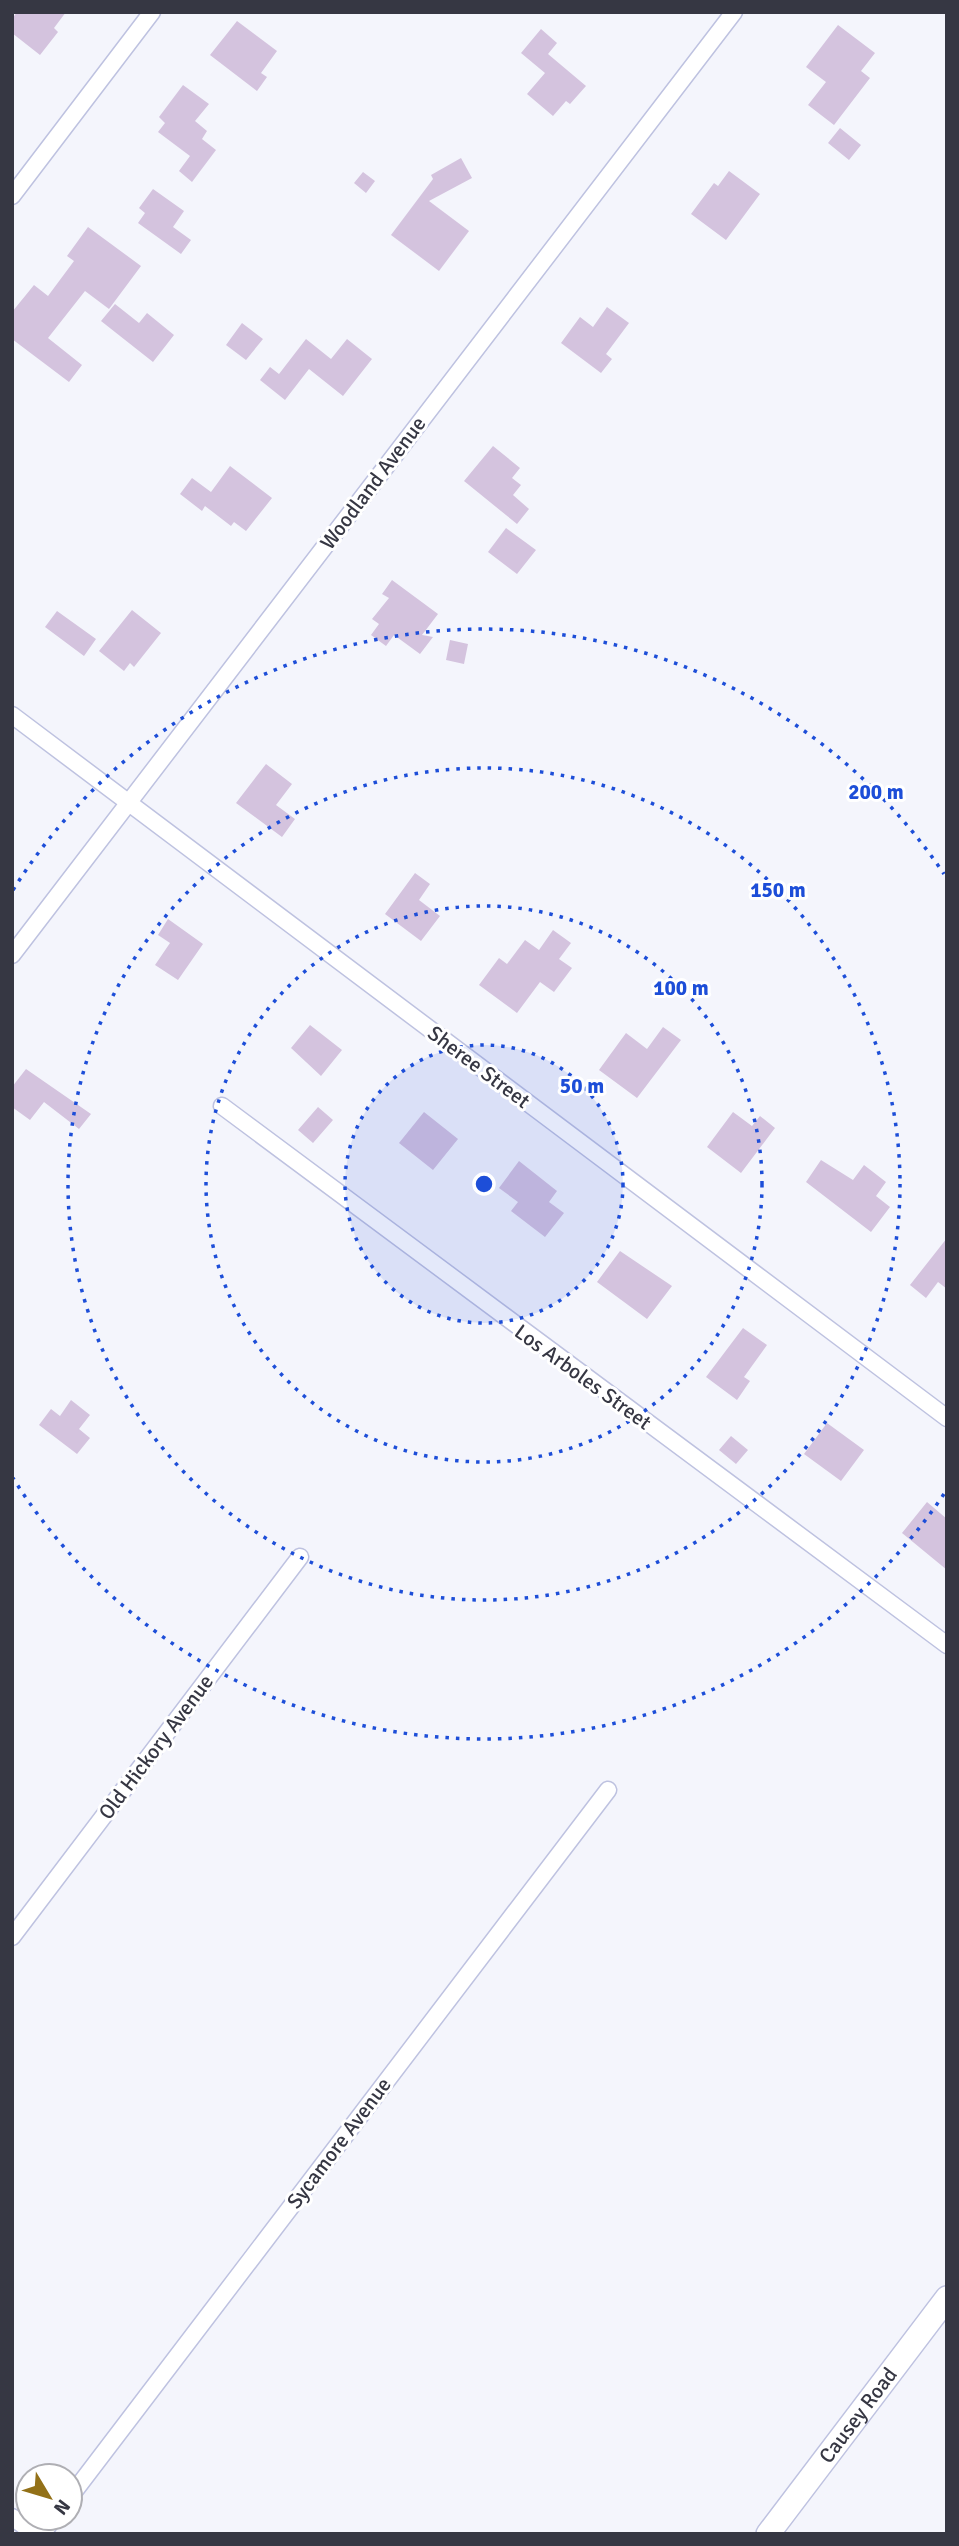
<svg xmlns="http://www.w3.org/2000/svg" width="959" height="2546" font-family="Signika,sans-serif">
	<style>
		.building { fill: #d4c3de }
		.lines { fill: none; stroke-linecap: round; stroke-linejoin: round }
		.street-casing { stroke: #bec2e0; stroke-width: 19 }
		.secondary-casing { stroke: #bec2e0; stroke-width: 26 }
		.street { stroke: #fff; stroke-width: 16 }
		.secondary { stroke: #fff; stroke-width: 23 }
		.ring { fill: none; stroke: #1d4ed8; stroke-width: 3.5; stroke-dasharray: 3.5 7 }
		.labels { text-anchor: middle; stroke-width: 6; stroke-linejoin: round; paint-order: stroke }
		.street-label { font-size: 21px; fill: #363743; stroke: #fff }
		.centre { fill: #1d4ed8; stroke: #fff; stroke-width: 3.5 }
		.ring-label { font-size: 21px; text-anchor: middle; font-weight: bold; fill: #1d4ed8; stroke: #fff; stroke-width: 6; stroke-linejoin: round; paint-order: stroke }
	</style>
	<rect width="100%" height="100%" fill="#f4f5fc"/>
	<path class="building" d="M17,12H66L54,28L58,32L40,55L12,33V19Z
		M237,21L277,51L261,73L267,77L257,91L210,55Z
		M838,25L875,53L861,71L870,78L834,125L808,105L826,82L806,67Z
		M541,29L557,43L548,54L586,86L570,104L566,101L553,116L527,94L545,73L521,53Z
		M183,85L209,104L195,121L207,131L202,139L216,150L192,182L179,171L190,156L158,132L165,123L159,117Z
		M840,128L861,145L849,160L828,143Z
		M461,158L472,178L429,201L469,231L439,271L391,235L433,179L431,175Z
		M729,171L760,194L726,240L691,214L714,183L718,186Z
		M363,172L375,181L366,193L354,183Z
		M153,189L184,211L173,227L191,240L181,254L138,223L145,213L139,208Z
		M88,227L141,266L109,309L85,291L48,338L82,365L69,382L12,339V312L34,285L48,296L74,261L67,256Z
		M115,304L139,323L147,313L174,335L153,362L101,321Z
		M607,307L629,323L606,354L612,359L601,373L561,343L580,317L593,327Z
		M242,323L263,339L246,360L226,345Z
		M306,339L331,359L347,339L372,359L343,396L309,369L285,400L260,380L270,367L279,374Z
		M493,446L520,468L512,478L521,485L513,495L529,509L517,524L464,481Z
		M230,466L272,498L246,531L234,522L231,526L205,506L202,511L180,494L192,478L211,492Z
		M506,528L536,550L517,574L488,552Z
		M392,580L438,614L422,635L433,637L420,654L394,635L386,646L371,635L379,624L372,619L389,598L382,594Z
		M132,610L161,633L134,667L130,663L124,671L99,651Z
		M57,611L96,639L84,656L45,627Z
		M450,640L468,644L464,664L446,660Z
		M266,764L292,784L276,805L295,819L282,837L236,803Z
		M415,873L430,884L419,900L440,916L421,941L385,914Z
		M168,919L203,944L178,980L155,965L170,943L158,935Z
		M553,930L571,943L559,959L572,968L554,992L540,982L517,1013L479,985L499,958L507,964L525,940L539,950Z
		M310,1025L342,1050L321,1076L291,1048Z
		M663,1027L681,1040L637,1098L599,1070L626,1033L647,1049Z
		M26,1069L91,1114L79,1129L44,1102L30,1120L12,1107V1087Z
		M318,1107L333,1120L313,1143L298,1130Z
		M424,1112L458,1139L433,1170L399,1143Z
		M733,1112L752,1126L760,1116L775,1128L741,1173L707,1147Z
		M821,1160L853,1180L864,1165L886,1182L876,1196L890,1207L871,1232L806,1182Z
		M519,1161L557,1191L549,1202L564,1213L545,1237L511,1211L518,1202L499,1188Z
		M947,1238V1289L938,1282L926,1298L910,1285Z
		M620,1251L672,1286L647,1319L597,1282Z
		M743,1328L767,1345L744,1377L750,1381L737,1400L706,1377Z
		M71,1400L90,1415L79,1429L90,1438L77,1454L39,1425L51,1409L60,1416Z
		M827,1423L864,1450L841,1481L804,1454Z
		M731,1436L748,1450L736,1464L719,1450Z
		M927,1502L947,1519V1570L902,1533Z"/>
	<g class="lines">
		<defs>
			<path id="street" d="M12,196L152,12
				M12,715L947,1418
				M12,955L734,12
				M222,1106L947,1645
				M12,1937L300,1557
				M70,2497L608,1790
				M12,2517L35,2534
				M42,2534L54,2518"/>
			<g id="secondary">
				<path id="s1" d="M768,2534L947,2298"/>
			</g>
		</defs>
		<use href="#street" class="street-casing"/>
		<use href="#secondary" class="secondary-casing"/>
		<use href="#street" class="street"/>
		<use href="#secondary" class="secondary"/>
	</g>
	<circle cx="484" cy="1184" r="139" fill="#1d4ed8" fill-opacity=".12"/>
	<g class="ring">
		<circle cx="484" cy="1184" r="139"/>
		<circle cx="484" cy="1184" r="278"/>
		<circle cx="484" cy="1184" r="416"/>
		<path d="M944 1494A555 555 0 0 1 13 1478M13 890A555 555 0 0 1 944 874"/>
	</g>
	<g class="labels">
		<g class="street-label">
			<text transform="translate(373 483) rotate(-53)" y="7">Woodland Avenue</text>
			<text transform="translate(479 1067) rotate(37)" y="7">Sheree Street</text>
			<text transform="translate(583 1377) rotate(36)" y="7">Los Arboles Street</text>
			<text transform="translate(156 1747) rotate(-53)" y="7">Old Hickory Avenue</text>
			<text transform="translate(339 2143) rotate(-53)" y="7">Sycamore Avenue</text>
			<text dy="7" stroke="none"><textPath href="#s1" startOffset="149">Causey Road</textPath></text>
		</g>
	</g>
	<circle cx="484" cy="1184" r="10" class="centre"/>
	<g class="ring-label">
		<text x="876" y="799">200 m</text>
		<text x="778" y="897">150 m</text>
		<text x="681" y="995">100 m</text>
		<text x="582" y="1093">50 m</text>
	</g>
	<rect width="959" height="2546" fill="none" stroke="#363743" stroke-width="28"/>
	<g transform="translate(49 2497) rotate(128)"><circle r="33" fill="#ffffff" stroke="#afafb4" stroke-width="2"/>
	<path d="M0-5L12 26L0 18L-12 26Z" fill="#937118"/>
	<text y="-10" font-size="19" font-weight="bold" text-anchor="middle" fill="#363743">N</text>
	</g>
</svg>
